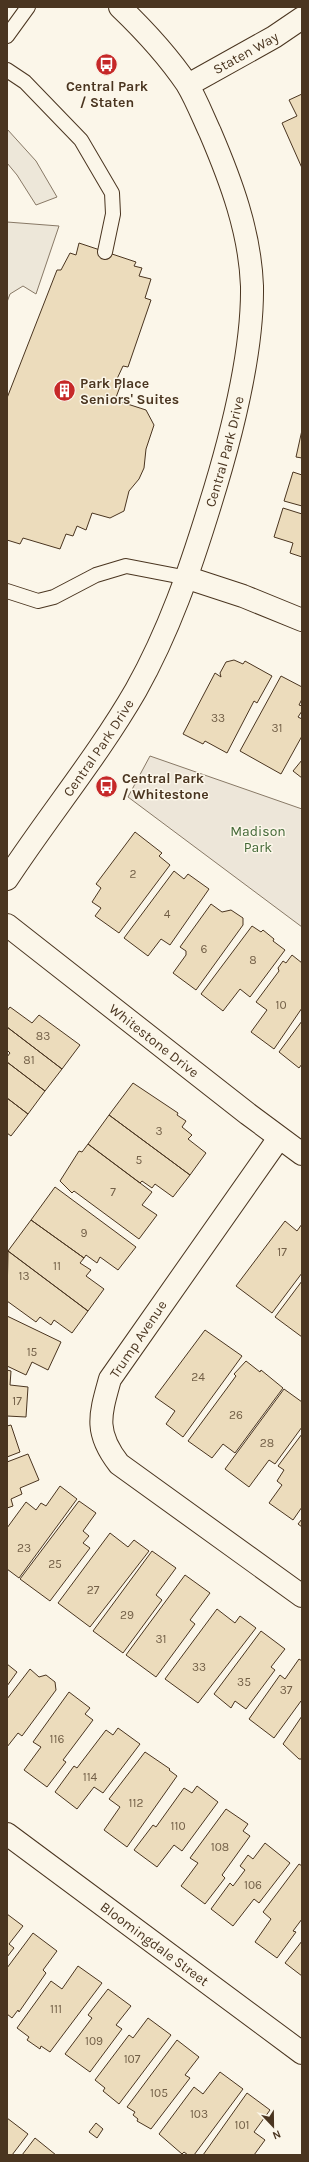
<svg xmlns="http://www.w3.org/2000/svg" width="309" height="2162" font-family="Karla,sans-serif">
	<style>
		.green { fill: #ede6d9; stroke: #887966 }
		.parking { fill: #ede7d9; stroke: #887966 }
		.building { fill: #ecdcbc; stroke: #4a3520 }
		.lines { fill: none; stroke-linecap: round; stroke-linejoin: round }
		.service-casing { stroke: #4a3520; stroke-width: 16 }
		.minor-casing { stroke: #4a3520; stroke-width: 24 }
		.tertiary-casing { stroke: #4a3520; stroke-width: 24 }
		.service { stroke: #fbf6e9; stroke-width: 14 }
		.minor { stroke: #fbf6e9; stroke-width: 22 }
		.tertiary { stroke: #fbf6e9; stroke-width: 22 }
		.labels { text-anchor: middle; stroke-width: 3; stroke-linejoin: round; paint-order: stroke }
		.number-label { font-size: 12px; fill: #725f47 }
		.street-label { font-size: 14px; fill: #4a3520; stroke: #fbf6e9 }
		.poi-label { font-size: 14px; font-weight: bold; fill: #4a3520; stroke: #fbf6e9; text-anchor: start }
		.park-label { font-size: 14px; fill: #436837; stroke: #fbf6e9 }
	</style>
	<rect width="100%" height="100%" fill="#fbf6e9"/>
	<path class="green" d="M150,756L302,809V927L128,797Z"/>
	<path class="parking" d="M7,129L36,161L57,197L36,205L17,175L7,163Z
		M7,222L59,226L36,294L23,286L10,294L7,302Z"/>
	<path class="building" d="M302,94V168L282,123L297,116L289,100Z
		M79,243L136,262L134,266L142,268L139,276L151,279L145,298L151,300L128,367L123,366L116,381L121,384L115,400L146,410L154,425L146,449L144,468L139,479L129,491L124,511L110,518L92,513L86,530L77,526L73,536L66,534L60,549L23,538L20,544L7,540V398L57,270H61L70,253L76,255Z
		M302,430V458L296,457Z
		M293,472L302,475V506L284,501Z
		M283,508L302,514V557L290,553L293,543L274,537Z
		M234,660L243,664L245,661L272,676L257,703L254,701L227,753L205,741L203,744L183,734L215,673L221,677L220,673L226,662Z
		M281,676L302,687V699L299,705L302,706V711L298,717L302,719V736L281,774L240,751Z
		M302,760V778L293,771Z
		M135,832L162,853L159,856L170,865L119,933L95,916L101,908L92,902L101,888L96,884Z
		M174,871L184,879L188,874L209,889L170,945L161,939L148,956L124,938Z
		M211,904L222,912L231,910L243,918V925L196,990L173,973L186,955V951L180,947Z
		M252,926L261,932L263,930L274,939L273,941L285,950L250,997L240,989L223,1011L201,994Z
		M292,955L302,963V1008L274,1049L251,1032L267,1010L256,1002L279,971L278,968L283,961L286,963Z
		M10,1007L32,1023L39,1015L80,1045L62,1069L7,1027V1011Z
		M302,1021V1064L299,1068L279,1052Z
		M7,1027L62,1069L45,1091L7,1062V1057L10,1053L7,1050Z
		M7,1062L45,1091L28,1114L7,1098Z
		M133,1083L178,1113L177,1115L186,1121L182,1127L192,1135L188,1139L206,1153L190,1175L109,1115Z
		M7,1098L28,1114L11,1136L7,1133Z
		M109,1115L190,1175L173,1197L155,1184L152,1188L142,1181L140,1183L88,1144Z
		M88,1144L152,1192L142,1205L157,1215L139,1239L74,1191L72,1193L60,1181L79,1151L82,1152Z
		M55,1187L136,1247L118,1270L100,1257L97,1263L86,1255L84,1258L31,1220Z
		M31,1220L84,1258L80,1263L91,1270L86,1276L104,1289L88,1311L8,1251Z
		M285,1221L297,1231L302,1224V1273L272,1313L236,1286Z
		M8,1251L88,1311L72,1333L54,1320L51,1325L40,1317L36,1322L7,1301Z
		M302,1281V1337L275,1317Z
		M7,1316L61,1342L48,1370L32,1362L26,1375L7,1366Z
		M205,1330L242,1356L183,1437L166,1424L175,1411L155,1397Z
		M246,1361L260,1372L261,1370L283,1388L235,1453L223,1444L212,1458L188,1441L236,1376L234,1374Z
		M7,1370L11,1371L10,1385L28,1387L26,1417L7,1416Z
		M284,1389L302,1402V1427L275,1464L269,1460L249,1487L225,1469Z
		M11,1425L20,1452L7,1457V1426Z
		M302,1434V1507L293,1520L269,1503L282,1485L277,1481L284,1470L278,1466Z
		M28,1454L39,1480L20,1488L22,1494L11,1499L13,1506L7,1508V1462Z
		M60,1486L77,1499L19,1578L7,1569V1528L26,1502L36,1510L41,1503L46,1506Z
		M79,1501L96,1513L83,1531L89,1536L83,1543L90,1548L50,1601L20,1579Z
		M302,1519V1527L298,1524Z
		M110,1533L128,1547L134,1540L149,1551L90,1627L58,1603Z
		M152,1551L176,1568L156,1595L162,1600L123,1653L93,1631Z
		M185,1575L210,1593L190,1620L195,1624L156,1677L126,1655Z
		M217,1609L235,1623L240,1616L256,1628L198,1703L165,1679Z
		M261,1631L285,1649L271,1667L275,1670L246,1709L235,1701L231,1708L214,1694Z
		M299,1659L302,1661V1702L301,1701L274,1738L249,1719L280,1675L285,1679Z
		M7,1664L17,1672L7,1686Z
		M30,1669L39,1677L46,1675L55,1682L56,1690L22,1736L18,1733L7,1747V1699Z
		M69,1692L90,1708L85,1714L93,1720L63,1760L66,1762L47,1787L24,1770L41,1747L33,1742Z
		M302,1716V1759H299L283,1744Z
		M118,1728L140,1744L103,1793L94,1787L77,1809L55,1792L74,1766L77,1768L106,1730L113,1735Z
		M145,1752L170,1769L169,1770L177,1776L127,1847L104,1830L120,1807L109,1799Z
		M197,1786L218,1802L182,1851L174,1845L157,1867L134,1850L153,1825L156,1827L184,1788L192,1793Z
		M226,1809L248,1824L243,1831L250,1836L222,1875L225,1878L205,1904L181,1886L198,1863L190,1858Z
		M265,1843L290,1863L259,1903L254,1899L233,1926L211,1909L230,1883L233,1886L245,1870L240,1866L248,1855L253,1859Z
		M299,1864L302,1866V1919L293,1931L296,1932L277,1958L255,1942L271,1919L263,1912Z
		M7,1914L23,1926L9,1944L14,1948L7,1957Z
		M33,1933L57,1951L43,1970L46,1973L19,2012L18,2010L12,2018L7,2014V1968Z
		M302,1941V1976L285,1963Z
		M78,1966L102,1983L50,2052L41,2046L40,2049L27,2040L29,2037L17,2028L51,1981L62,1989Z
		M108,1989L131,2006L116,2025L122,2029L90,2072L65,2054L92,2018L88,2015Z
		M148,2018L171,2035L119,2104L103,2091L105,2088L95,2080L129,2035L133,2038Z
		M177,2040L199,2057L185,2075L190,2078L151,2129L137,2121L138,2119L133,2115L135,2112L127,2107Z
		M220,2072L243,2089L194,2155H188L184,2152L182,2154L159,2134L194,2087L203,2094Z
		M247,2093L270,2110L254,2132L265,2140L254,2155H203Z
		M7,2118L28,2134L12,2155H7Z
		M96,2123L103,2129L97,2138L89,2132Z
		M35,2138L56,2155H22Z"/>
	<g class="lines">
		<defs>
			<path id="service" d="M7,36L28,7
				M7,70L25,82L81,140L112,193L113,214L105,252
				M7,591L38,601L54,597L96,575L126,566L188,578"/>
			<g id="minor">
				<path id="s1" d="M188,85L274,37L302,18"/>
				<path d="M188,578L243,596L302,620"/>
				<path id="s2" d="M7,925L248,1114L302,1154"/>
				<path d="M279,1138L110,1379C100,1415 94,1432 119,1464L302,1596"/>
				<path id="s3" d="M7,1834L302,2053"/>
			</g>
			<g id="tertiary">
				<path id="s4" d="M7,879C49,815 98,756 136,690C169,631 190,570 210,505C230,441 253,354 252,286C250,232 231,181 210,132C203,117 196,99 187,84C168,56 144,30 120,7"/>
			</g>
		</defs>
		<use href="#service" class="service-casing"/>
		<use href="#minor" class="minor-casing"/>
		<use href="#tertiary" class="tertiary-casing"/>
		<use href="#service" class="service"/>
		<use href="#minor" class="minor"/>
		<use href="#tertiary" class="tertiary"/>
	</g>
	<defs>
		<symbol id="bus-disc" viewBox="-11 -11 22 22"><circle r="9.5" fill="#c62828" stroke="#fbf6e9"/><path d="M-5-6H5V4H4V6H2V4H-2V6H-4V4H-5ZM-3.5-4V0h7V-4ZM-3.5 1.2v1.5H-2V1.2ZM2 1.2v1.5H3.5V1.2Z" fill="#fff"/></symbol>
		<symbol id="building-disc" viewBox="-11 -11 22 22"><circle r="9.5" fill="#c62828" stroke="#fbf6e9"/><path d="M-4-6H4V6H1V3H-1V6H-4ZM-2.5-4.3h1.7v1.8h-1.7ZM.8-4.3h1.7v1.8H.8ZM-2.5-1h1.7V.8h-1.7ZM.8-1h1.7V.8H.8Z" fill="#fff"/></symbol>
	</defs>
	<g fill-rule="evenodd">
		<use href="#bus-disc" x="94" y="52" width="25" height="25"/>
		<use href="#building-disc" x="52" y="378" width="25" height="25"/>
		<use href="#bus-disc" x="94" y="774" width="25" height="25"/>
	</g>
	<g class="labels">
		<g class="number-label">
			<text x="218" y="722">33</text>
			<text x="277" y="732">31</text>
			<text x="133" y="878">2</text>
			<text x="167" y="918">4</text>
			<text x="204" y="953">6</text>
			<text x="253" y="964">8</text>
			<text x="281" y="1009">10</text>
			<text x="43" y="1040">83</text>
			<text x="29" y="1064">81</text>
			<text x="159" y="1135">3</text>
			<text x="139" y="1164">5</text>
			<text x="113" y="1196">7</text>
			<text x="84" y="1237">9</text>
			<text x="282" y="1256">17</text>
			<text x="57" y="1270">11</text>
			<text x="24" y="1280">13</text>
			<text x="32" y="1356">15</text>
			<text x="198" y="1381">24</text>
			<text x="17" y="1405">17</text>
			<text x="236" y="1419">26</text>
			<text x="267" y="1447">28</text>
			<text x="24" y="1552">23</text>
			<text x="55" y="1568">25</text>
			<text x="93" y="1594">27</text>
			<text x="127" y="1619">29</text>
			<text x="161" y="1643">31</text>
			<text x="199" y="1671">33</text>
			<text x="244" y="1686">35</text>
			<text x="286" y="1694">37</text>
			<text x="57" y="1743">116</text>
			<text x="90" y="1781">114</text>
			<text x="136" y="1807">112</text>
			<text x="178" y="1830">110</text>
			<text x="220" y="1851">108</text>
			<text x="253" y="1889">106</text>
			<text x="56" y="2013">111</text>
			<text x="94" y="2045">109</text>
			<text x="132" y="2063">107</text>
			<text x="159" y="2097">105</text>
			<text x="199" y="2118">103</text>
			<text x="242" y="2129">101</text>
		</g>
		<g class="street-label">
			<text dy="5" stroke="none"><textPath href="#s1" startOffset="66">Staten Way</textPath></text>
			<text dy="5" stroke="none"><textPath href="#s4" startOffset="484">Central Park Drive</textPath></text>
			<text dy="5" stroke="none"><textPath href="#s4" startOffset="160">Central Park Drive</textPath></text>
			<text dy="5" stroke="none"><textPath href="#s2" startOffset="187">Whitestone Drive</textPath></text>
			<text transform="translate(138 1339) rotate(-56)" y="5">Trump Avenue</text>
			<text dy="5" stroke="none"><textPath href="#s3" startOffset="184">Bloomingdale Street</textPath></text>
		</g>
		<g class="poi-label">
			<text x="107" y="91" text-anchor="middle">Central Park<tspan x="107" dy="16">/ Staten</tspan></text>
			<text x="80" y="388">Park Place<tspan x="80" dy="16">Seniors' Suites</tspan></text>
			<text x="122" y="783">Central Park<tspan x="122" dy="16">/ Whitestone</tspan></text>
		</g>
		<g class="park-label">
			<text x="258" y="836">Madison<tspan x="258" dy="16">Park</tspan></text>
		</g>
	</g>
	<rect width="309" height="2162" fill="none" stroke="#4a3520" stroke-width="16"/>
	<g transform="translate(273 2126) rotate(158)" stroke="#fbf6e9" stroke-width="3" paint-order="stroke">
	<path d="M0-3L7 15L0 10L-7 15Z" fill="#4a3520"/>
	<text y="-6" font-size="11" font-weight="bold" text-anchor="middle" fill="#4a3520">N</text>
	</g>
</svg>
